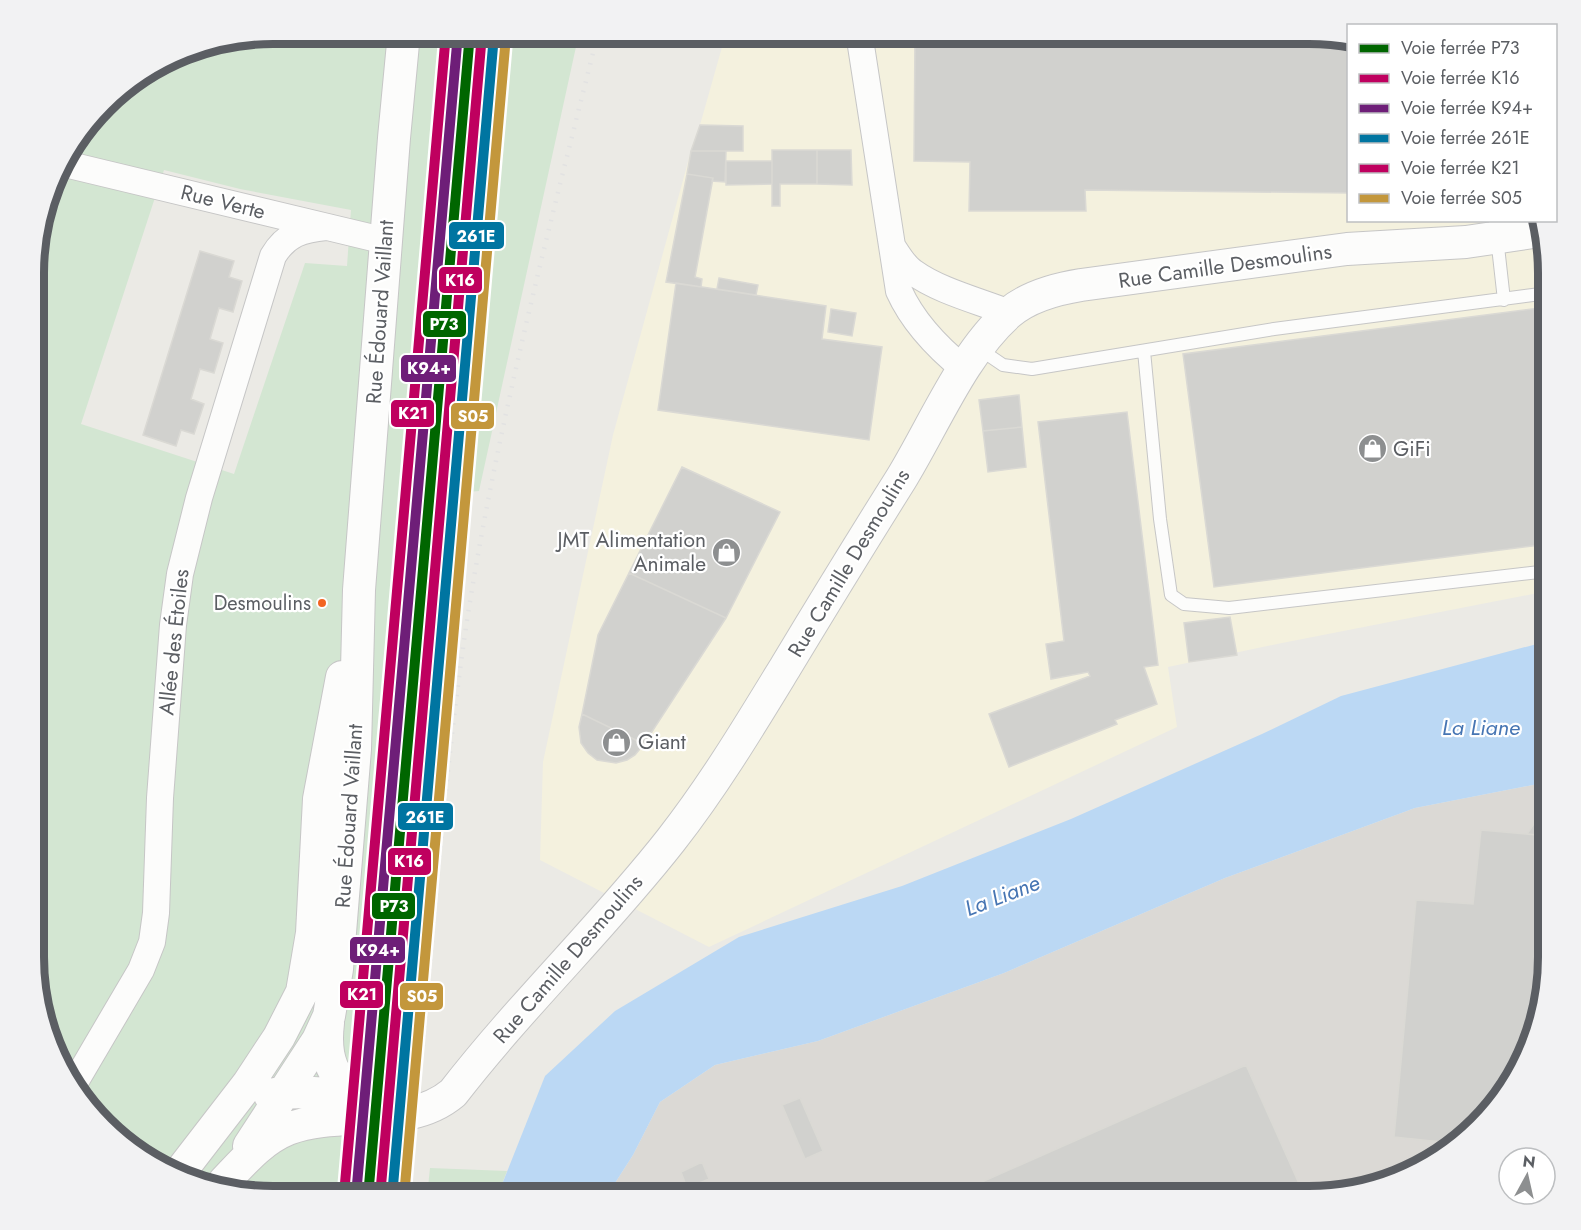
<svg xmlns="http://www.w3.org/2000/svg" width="1581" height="1230" font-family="Jost,sans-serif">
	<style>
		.commercial { fill: #f4f1de }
		.industrial { fill: #dbd9d5 }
		.green { fill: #d3e6d2; fill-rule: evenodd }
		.water { fill: #bbd8f4 }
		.building { fill: #d1d1ce; stroke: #dad9d4; stroke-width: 1.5 }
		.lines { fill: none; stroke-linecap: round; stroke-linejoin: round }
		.service-casing { stroke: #c6c6c6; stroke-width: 14 }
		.minor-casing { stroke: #c6c6c6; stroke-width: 28 }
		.tertiary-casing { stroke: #c6c6c6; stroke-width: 34 }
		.service { stroke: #fcfcfb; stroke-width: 12 }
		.minor { stroke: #fcfcfb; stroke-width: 26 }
		.tertiary { stroke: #fcfcfb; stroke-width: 32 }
		.rail { stroke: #e2e2e2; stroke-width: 4.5; stroke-dasharray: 1.5 8; stroke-linecap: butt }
		.rail-1-casing { stroke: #fff; stroke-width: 15 }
		.rail-2-casing { stroke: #fff; stroke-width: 15 }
		.rail-3-casing { stroke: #fff; stroke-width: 15 }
		.rail-4-casing { stroke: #fff; stroke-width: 15 }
		.rail-5-casing { stroke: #fff; stroke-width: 15 }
		.rail-6-casing { stroke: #fff; stroke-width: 15 }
		.rail-1 { stroke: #060; stroke-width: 10 }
		.rail-2 { stroke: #bf005f; stroke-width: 10 }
		.rail-3 { stroke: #6e1e78; stroke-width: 10 }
		.rail-4 { stroke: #0075a1; stroke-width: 10 }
		.rail-5 { stroke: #bf005f; stroke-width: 10 }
		.rail-6 { stroke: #c3973c; stroke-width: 10 }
		.bus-dot { fill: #f26522; stroke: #fff; stroke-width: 2 }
		.labels { text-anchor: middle; stroke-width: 4.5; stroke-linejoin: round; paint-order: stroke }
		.bus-label { font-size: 20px; fill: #5b5e63; stroke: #fff; text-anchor: end }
		.street-label { font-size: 21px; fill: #5b5e63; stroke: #fff }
		.poi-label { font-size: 21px; fill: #5b5e63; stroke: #fff; text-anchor: start }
		.water-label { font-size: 22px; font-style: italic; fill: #4675b3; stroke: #fff }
		.rim { fill: none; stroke: #5b5e63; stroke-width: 8 }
		.line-badge { stroke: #fff; stroke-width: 2 }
		.badge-label { font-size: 16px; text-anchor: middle; font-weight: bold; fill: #fff }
	</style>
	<rect width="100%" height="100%" fill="#ebeae5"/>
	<path class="commercial" d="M726,33H1324L1348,39V220L1538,221L1548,272V591L1282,643L1168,667L1177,727L709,947L540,860L543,762L613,435L691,151L700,125Z"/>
	<path class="industrial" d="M1548,782L1547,974L1530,1050L1488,1116L1401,1179L1309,1197H606L633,1155L660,1102L715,1065L818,1041L1004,973L1225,878L1415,808Z"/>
	<path class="green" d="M272,33H441L359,1070L345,1139L341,1197H257L181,1179L114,1137L58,1063L34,974L35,241L65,153L115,92L195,46ZM164,170L240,189L351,210L347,266L305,263L234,474L81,424Z
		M507,33H579L479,491L468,492Z
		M430,1168L507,1171L497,1197H427Z"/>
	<path class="water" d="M1548,641V782L1415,808L1225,878L1004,973L818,1041L715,1065L660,1102L633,1155L606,1197H497L545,1076L615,1011L739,937L902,886L1071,819L1262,734L1341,696Z"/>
	<path class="building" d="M915,33H1324L1348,39V193L1085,190L1086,211H969L970,162L914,161Z
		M700,125L743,126V151H691Z
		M772,150H817V184H780V206H772Z
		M817,150H851L852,185L817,184Z
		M691,151H726L725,182L712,181L713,178L687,174Z
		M726,161H772V184L726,185Z
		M687,174L713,178L695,277L702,279L701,287L666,282Z
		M200,251L234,261L229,277L242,281L233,312L219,308L210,339L223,343L214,373L200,369L191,399L204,404L194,434L181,430L176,446L143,435Z
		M719,278L758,285L756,295L717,289Z
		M676,283L826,306L822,339L882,347L869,440L658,410Z
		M1548,307V544L1214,587L1183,354Z
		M831,309L856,313L852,336L828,332Z
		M1019,395L1022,427L983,431L979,400Z
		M1127,412L1158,665L1144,667L1157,704L1115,720L1117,724L1009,767L989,714L1090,676L1088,672L1051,679L1046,644L1064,641L1038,422Z
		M1022,427L1026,467L988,472L983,431Z
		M682,467L780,512L726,618L629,573Z
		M629,573L726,618L644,744L582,714L598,635Z
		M1230,617L1237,655L1189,662L1184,623Z
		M582,714L644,744L635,755L627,760L616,763L597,760L588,753L581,743L579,727Z
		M1548,803V836L1527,834Z
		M1481,830L1548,836L1547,974L1530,1050L1488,1116L1451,1143L1394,1137L1416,900L1473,904Z
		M1246,1065L1305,1197H948Z
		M800,1098L823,1151L805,1159L782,1105Z
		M702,1162L709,1179L687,1188L681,1172Z"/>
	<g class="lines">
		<defs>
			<path id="service" d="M1495,220L1504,300
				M978,348L1003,365L1032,369L1274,329L1548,293
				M1144,351L1160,519L1171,595L1184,604L1229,608L1548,571"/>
			<path id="minor" d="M859,33L899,291C913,322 938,348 964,369
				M61,163L386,241
				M892,246C898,255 904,266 913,272C939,291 979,301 1009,313
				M74,1084L141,970L152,942L156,913L160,798L173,625L180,574L199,498L273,256C286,234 303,229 326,227"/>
			<path id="tertiary" d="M328,1023C324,1056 331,1083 364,1098
				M270,1095C307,1087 351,1100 391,1097
				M249,1146L318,1040L329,1016L337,969L355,749L359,590L394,138L404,33
				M177,1176L248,1084L279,1037L302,992L312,933L319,799L342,677
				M224,1182C243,1162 261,1140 288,1129C340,1109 408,1131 453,1093C521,1005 603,927 671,840C714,785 750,725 786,666C824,603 862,541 901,479C933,427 963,353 1009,313C1029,296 1056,289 1081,285L1347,249L1466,242L1540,231"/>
		</defs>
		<use href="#service" class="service-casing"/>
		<use href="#minor" class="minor-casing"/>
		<use href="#tertiary" class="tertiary-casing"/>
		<use href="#service" class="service"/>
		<use href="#minor" class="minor"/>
		<use href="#tertiary" class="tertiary"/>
		<path class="rail" d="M423,1046C436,902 446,757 468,614C499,418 550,225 598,33"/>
		<defs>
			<path id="rail-1" d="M368,1197L470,33"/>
			<path id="rail-2" d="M380,1197L482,34"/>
			<path id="rail-3" d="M356,1196L458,33"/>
			<path id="rail-4" d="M392,1197L494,35"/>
			<path id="rail-5" d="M344,1195L446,33"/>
			<path id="rail-6" d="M404,1197L506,36"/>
		</defs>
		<use href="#rail-1" class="rail-1-casing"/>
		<use href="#rail-2" class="rail-2-casing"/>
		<use href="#rail-3" class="rail-3-casing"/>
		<use href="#rail-4" class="rail-4-casing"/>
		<use href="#rail-5" class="rail-5-casing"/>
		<use href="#rail-6" class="rail-6-casing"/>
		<use href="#rail-1" class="rail-1"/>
		<use href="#rail-2" class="rail-2"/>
		<use href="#rail-3" class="rail-3"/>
		<use href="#rail-4" class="rail-4"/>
		<use href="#rail-5" class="rail-5"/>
		<use href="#rail-6" class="rail-6"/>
	</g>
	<defs>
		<symbol id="shop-disc" viewBox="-11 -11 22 22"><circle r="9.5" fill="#8d8f90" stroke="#fff"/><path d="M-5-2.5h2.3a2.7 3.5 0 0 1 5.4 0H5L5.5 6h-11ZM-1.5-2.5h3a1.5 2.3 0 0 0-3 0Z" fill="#fff"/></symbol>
	</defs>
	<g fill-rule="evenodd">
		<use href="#shop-disc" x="1356" y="432" width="33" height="33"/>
		<use href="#shop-disc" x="710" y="536" width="33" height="33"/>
		<use href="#shop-disc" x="600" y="726" width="33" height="33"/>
	</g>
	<circle class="bus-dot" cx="322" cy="603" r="5"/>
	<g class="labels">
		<g class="bus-label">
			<text x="311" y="610">Desmoulins</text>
		</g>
		<g class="street-label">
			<text transform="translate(223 202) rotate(14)" y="7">Rue Verte</text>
			<text transform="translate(1225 266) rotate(-8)" y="7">Rue Camille Desmoulins</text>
			<text transform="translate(380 312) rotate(-86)" y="7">Rue Édouard Vaillant</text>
			<text transform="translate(849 563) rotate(-59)" y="7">Rue Camille Desmoulins</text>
			<text transform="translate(174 642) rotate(-84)" y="7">Allée des Étoiles</text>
			<text transform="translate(349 816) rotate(-86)" y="7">Rue Édouard Vaillant</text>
			<text transform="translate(568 959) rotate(-49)" y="7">Rue Camille Desmoulins</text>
		</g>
		<g class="poi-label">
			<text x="1393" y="456">GiFi</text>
			<text x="706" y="547" text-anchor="end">JMT Alimentation<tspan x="706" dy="24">Animale</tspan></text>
			<text x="638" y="749">Giant</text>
		</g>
		<g class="water-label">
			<text x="1481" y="735">La Liane</text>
			<text transform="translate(1002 895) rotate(-21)" y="8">La Liane</text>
		</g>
	</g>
	<path d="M0 0H1581V1230H0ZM273 44H1309A229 229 0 0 1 1538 273V957A229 229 0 0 1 1309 1186H273A229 229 0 0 1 44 957V273A229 229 0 0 1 273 44Z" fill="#f2f2f3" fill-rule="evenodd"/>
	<path class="rim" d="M273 44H1309A229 229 0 0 1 1538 273V957A229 229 0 0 1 1309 1186H273A229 229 0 0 1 44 957V273A229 229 0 0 1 273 44Z"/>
	<g class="line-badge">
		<rect x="448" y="221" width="57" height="29" rx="6" fill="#0075a1"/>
		<rect x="438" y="266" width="45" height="28" rx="6" fill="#bf005f"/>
		<rect x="422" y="310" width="45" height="28" rx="6" fill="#060"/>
		<rect x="400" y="354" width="57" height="29" rx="6" fill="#6e1e78"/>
		<rect x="390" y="399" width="45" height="29" rx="6" fill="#bf005f"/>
		<rect x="450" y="402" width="45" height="28" rx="6" fill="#c3973c"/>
		<rect x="397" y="802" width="57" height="29" rx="6" fill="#0075a1"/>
		<rect x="387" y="847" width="45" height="29" rx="6" fill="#bf005f"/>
		<rect x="371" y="892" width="45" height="28" rx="6" fill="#060"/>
		<rect x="349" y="936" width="57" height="28" rx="6" fill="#6e1e78"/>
		<rect x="339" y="980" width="45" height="29" rx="6" fill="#bf005f"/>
		<rect x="399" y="982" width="45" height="29" rx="6" fill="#c3973c"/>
	</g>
	<g class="badge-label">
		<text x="476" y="242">261E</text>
		<text x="460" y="286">K16</text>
		<text x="444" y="330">P73</text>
		<text x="429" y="374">K94+</text>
		<text x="413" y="419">K21</text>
		<text x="473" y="422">S05</text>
		<text x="425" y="823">261E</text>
		<text x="409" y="867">K16</text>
		<text x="394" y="912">P73</text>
		<text x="378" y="956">K94+</text>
		<text x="362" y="1000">K21</text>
		<text x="422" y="1002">S05</text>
	</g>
	<rect x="1347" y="24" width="210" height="198" fill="#ffffff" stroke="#bdbfc1" stroke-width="1.5"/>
	<rect x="1359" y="44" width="30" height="9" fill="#006600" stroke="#bdbfc1" stroke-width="1.5"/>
	<text x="1401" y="54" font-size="18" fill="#5b5e63">Voie ferrée P73</text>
	<rect x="1359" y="74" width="30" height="9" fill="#bf005f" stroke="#bdbfc1" stroke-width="1.5"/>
	<text x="1401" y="84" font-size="18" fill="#5b5e63">Voie ferrée K16</text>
	<rect x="1359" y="104" width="30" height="9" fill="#6e1e78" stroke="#bdbfc1" stroke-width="1.5"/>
	<text x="1401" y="114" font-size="18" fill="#5b5e63">Voie ferrée K94+</text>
	<rect x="1359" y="134" width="30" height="9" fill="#0075a1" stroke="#bdbfc1" stroke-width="1.5"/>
	<text x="1401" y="144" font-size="18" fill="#5b5e63">Voie ferrée 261E</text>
	<rect x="1359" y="164" width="30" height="9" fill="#bf005f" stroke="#bdbfc1" stroke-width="1.5"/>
	<text x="1401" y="174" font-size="18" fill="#5b5e63">Voie ferrée K21</text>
	<rect x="1359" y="194" width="30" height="9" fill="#c3973c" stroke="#bdbfc1" stroke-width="1.5"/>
	<text x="1401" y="204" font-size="18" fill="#5b5e63">Voie ferrée S05</text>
	<g transform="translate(1527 1176) rotate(8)"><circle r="28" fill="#ffffff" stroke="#bdbfc1" stroke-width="1.5"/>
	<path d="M0-4.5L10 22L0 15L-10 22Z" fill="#8d8f90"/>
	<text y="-9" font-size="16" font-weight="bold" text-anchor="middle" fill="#5b5e63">N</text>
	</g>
</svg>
